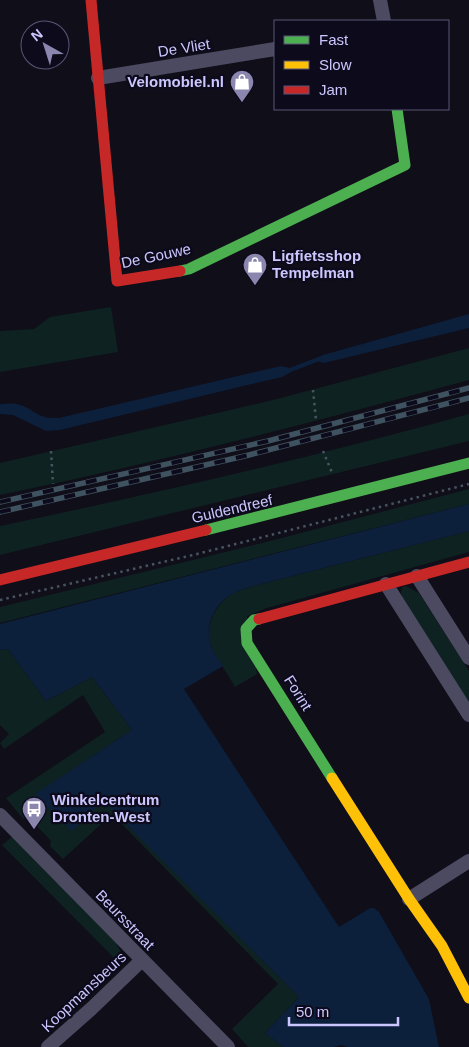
<svg xmlns="http://www.w3.org/2000/svg" width="469" height="1047" font-family="Arial,sans-serif">
	<style>
		.green { fill: #0e2222 }
		.water { fill: #0c1f3b }
		.lines { fill: none; stroke-linecap: round; stroke-linejoin: round }
		.stream { stroke: #0c1f3b; stroke-width: 4.5 }
		.path { stroke: #465460; stroke-width: 2.5; stroke-dasharray: 2.5 4; stroke-linecap: butt }
		.street { stroke: #4b4a61; stroke-width: 14 }
		.fast { stroke: #4caf50; stroke-width: 11 }
		.slow { stroke: #ffc107; stroke-width: 11 }
		.jam { stroke: #c62828; stroke-width: 11 }
		.rail-casing { stroke: #3e5260; stroke-width: 5.5 }
		.rail { stroke: #0d0b1b; stroke-width: 4; stroke-dasharray: 11; stroke-linecap: butt }
		.labels { text-anchor: middle; stroke-width: 4.5; stroke-linejoin: round; paint-order: stroke }
		.street-label { font-size: 15px; fill: #cbc6fe; stroke: #0d0b1b }
		.poi-label { font-size: 15px; font-weight: bold; fill: #cbc6fe; stroke: #0d0b1b; text-anchor: start }
	</style>
	<rect width="100%" height="100%" fill="#100e18"/>
	<path class="green" d="M111,307L118,352L0,372V331L34,329L50,317Z
		M469,348V380C314,422 157,463 0,495V463L273,400Z
		M469,414V441L0,555V526C157,493 314,457 469,414Z
		M469,489V504L0,623V607L274,540Z
		M469,531V552L267,608L247,616L257,674L235,687C228,674 216,659 211,646C204,625 216,603 234,593C241,589 250,587 257,585Z
		M406,586L419,593L469,671V706L404,604L401,593L402,587Z
		M8,649L46,701L92,677L132,730L36,794L103,800L299,997L265,1033L283,1047H248L232,1029L278,984L112,814L63,859L50,846L51,841L29,818L23,819L6,798L105,732L83,695L4,749L0,743L9,734L0,725V650Z
		M13,836L113,936L121,953V965L2,845Z"/>
	<path class="water" d="M469,314V328L324,363L319,362V357L323,355Z
		M281,366L290,368L291,372L282,377L269,380L60,430L46,431L13,415L0,414V404C5,404 12,403 17,404C36,409 35,419 59,418Z
		M469,504V531L257,585C250,587 241,589 234,593C215,603 204,624 211,646C214,653 219,660 223,666L184,689L339,927L370,908H374L379,912L429,999L439,1047H348L341,1045L334,1047H283L265,1033L299,997L103,801L72,831L35,794L132,730L92,677L46,701L8,649L0,650V624Z"/>
	<g class="lines">
		<path class="stream" d="M290,370L319,359"/>
		<path class="path" d="M313,390L316,420
			M51,451L53,484
			M323,451L333,475
			M0,600L193,555L469,484"/>
		<path class="street" d="M380,0L384,21
			M98,78L275,49
			M417,576L469,658
			M386,584L469,715
			M0,815L228,1047
			M409,899L469,861
			M48,1047L91,1009L142,960"/>
		<path class="fast" d="M180,271L189,269L405,165L397,109
			M206,530L469,463
			M259,619L254,620L246,629L247,643L332,778"/>
		<path class="slow" d="M332,778L409,899L442,946L469,998"/>
		<path class="jam" d="M91,0L117,281L180,271
			M0,580L206,530
			M259,619L469,562"/>
		<defs>
			<path id="rail" d="M0,502L268,441L469,388
				M0,512L249,455L469,398"/>
		</defs>
		<use href="#rail" class="rail-casing"/>
		<use href="#rail" class="rail"/>
	</g>
	<defs>
		<symbol id="shop-pin" viewBox="-11 -11 22 30"><path d="M0 17L-7.5 6A9.5 9.5 0 1 1 7.5 6Z" fill="#8a86ae" stroke="#0d0b1b"/><path d="M-5-2.5h2.3a2.7 3.5 0 0 1 5.4 0H5L5.5 6h-11ZM-1.5-2.5h3a1.5 2.3 0 0 0-3 0Z" fill="#fff"/></symbol>
		<symbol id="bus-pin" viewBox="-11 -11 22 30"><path d="M0 17L-7.5 6A9.5 9.5 0 1 1 7.5 6Z" fill="#8a86ae" stroke="#0d0b1b"/><path d="M-5-6H5V4H4V6H2V4H-2V6H-4V4H-5ZM-3.5-4V0h7V-4ZM-3.5 1.2v1.5H-2V1.2ZM2 1.2v1.5H3.5V1.2Z" fill="#fff"/></symbol>
	</defs>
	<g fill-rule="evenodd">
		<use href="#shop-pin" x="228" y="68" width="28" height="38"/>
		<use href="#shop-pin" x="241" y="251" width="28" height="38"/>
		<use href="#bus-pin" x="20" y="795" width="28" height="38"/>
	</g>
	<g class="labels">
		<g class="street-label">
			<text transform="translate(184 48) rotate(-9)" y="5">De Vliet</text>
			<text transform="translate(156 256) rotate(-12)" y="5">De Gouwe</text>
			<text transform="translate(232 509) rotate(-13)" y="5">Guldendreef</text>
			<text transform="translate(298 693) rotate(58)" y="5">Forint</text>
			<text transform="translate(125 920) rotate(46)" y="5">Beursstraat</text>
			<text transform="translate(84 992) rotate(-43)" y="5">Koopmansbeurs</text>
		</g>
		<g class="poi-label">
			<text x="224" y="87" text-anchor="end">Velomobiel.nl</text>
			<text x="272" y="261">Ligfietsshop<tspan x="272" dy="17">Tempelman</tspan></text>
			<text x="52" y="805">Winkelcentrum<tspan x="52" dy="17">Dronten-West</tspan></text>
		</g>
	</g>
	<rect x="274" y="20" width="175" height="90" fill="#0d0b1b" stroke="#595676"/>
	<rect x="284" y="36" width="25" height="8" fill="#4caf50" stroke="#595676"/>
	<text x="319" y="45" font-size="15" fill="#cbc6fe">Fast</text>
	<rect x="284" y="61" width="25" height="8" fill="#ffc107" stroke="#595676"/>
	<text x="319" y="70" font-size="15" fill="#cbc6fe">Slow</text>
	<rect x="284" y="86" width="25" height="8" fill="#c62828" stroke="#595676"/>
	<text x="319" y="95" font-size="15" fill="#cbc6fe">Jam</text>
	<g transform="translate(45 45) rotate(321)"><circle r="24" fill="#0d0b1b" stroke="#595676"/>
	<path d="M0-4L9 19L0 12L-9 19Z" fill="#8a86ae"/>
	<text y="-8" font-size="14" font-weight="bold" text-anchor="middle" fill="#cbc6fe">N</text>
	</g>
	<path d="M289 1017v8h109v-8" fill="none" stroke="#cbc6fe" stroke-width="2.5"/>
	<text x="296" y="1017" font-size="15" fill="#cbc6fe" stroke="#0d0b1b" stroke-width="4" paint-order="stroke">50 m</text>
</svg>
